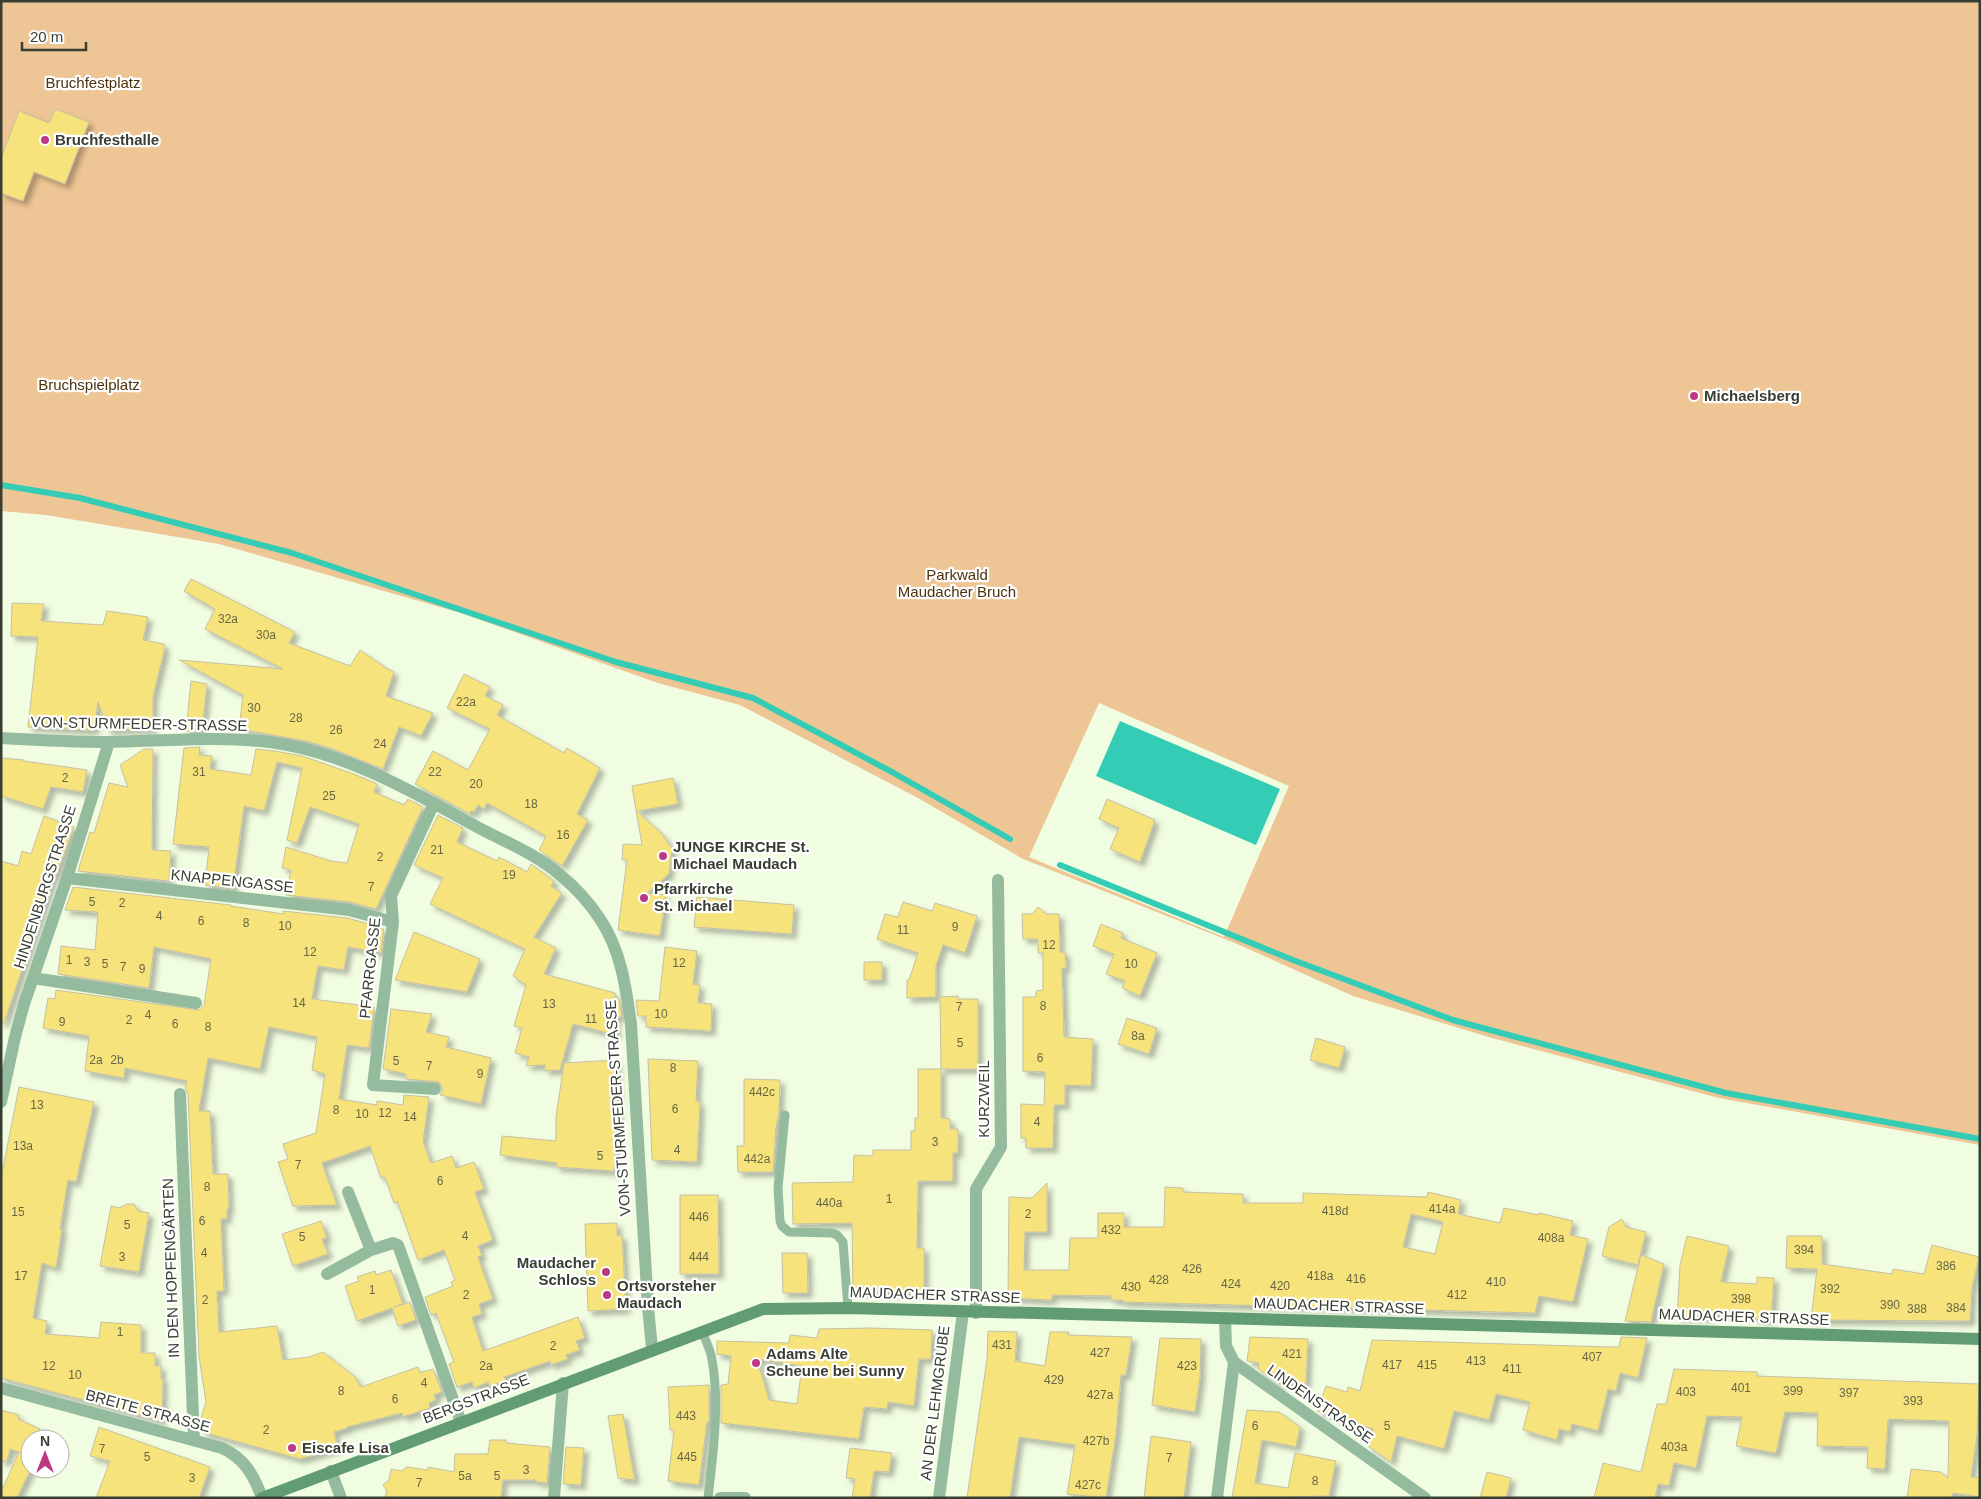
<svg xmlns="http://www.w3.org/2000/svg" width="1981" height="1499" font-family="Arial,sans-serif">
	<style>
		.green { fill: #eec594; fill-rule: evenodd }
		.water { fill: #35ccb6 }
		.lines { fill: none; stroke-linecap: round; stroke-linejoin: round }
		.stream { stroke: #35ccb6; stroke-width: 6 }
		.building { fill: #f7e37c; stroke: #c5c0a3; fill-rule: evenodd; filter: url(#shadow) }
		.lane { stroke: #95bb9f; stroke-width: 9 }
		.street { stroke: #95bb9f; stroke-width: 12 }
		.secondary { stroke: #629c74; stroke-width: 12 }
		.poi-dot { fill: #bb3982; stroke: #fff; stroke-width: 2 }
		.labels { text-anchor: middle; stroke-width: 4.5; stroke-linejoin: round; paint-order: stroke }
		.number-label { font-size: 12px; fill: #686745 }
		.park-label { font-size: 15px; fill: #4c320e; stroke: #fff }
		.poi-label { font-size: 15px; font-weight: bold; fill: #393e33; stroke: #fff; text-anchor: start }
		.street-label { font-size: 15px; fill: #393e33; stroke: #fff }
	</style>
	<defs>
		<filter id="shadow"><feDropShadow dx="4.5" dy="4.5" stdDeviation="2.5" flood-color="#0004"/></filter>
	</defs>
	<rect width="100%" height="100%" fill="#f1fde0"/>
	<path class="green" d="M1,1H1980V1145L1719,1098L1492,1038L1353,996L1235,943L1023,859L918,798L740,705L658,683L461,613L219,544L46,515L1,511ZM1099,703L1289,786L1224,937L1029,857Z"/>
	<path class="water" d="M1120,721L1280,789L1256,845L1096,776Z"/>
	<g class="lines">
		<path class="stream" d="M1,485L80,498L292,553L616,662L753,698L892,772L1010,839
			M1060,865L1293,960L1453,1020L1726,1093L1980,1139"/>
	</g>
	<path class="building" d="M55,109L89,122L65,184L34,172L23,201L1,193V158L19,111L49,123Z
		M191,579L295,632L289,643L350,666L360,650L386,668L394,672L386,696L433,713L421,736L399,727L383,769L333,749L306,741L239,729L243,695L179,660L283,669L205,629L215,609L184,591Z
		M12,603L44,604L41,621L103,625L107,611L148,617L143,640L164,644V652L153,697V729L108,730L98,702L94,730L28,727L38,637L11,636Z
		M464,674L490,687L485,696L503,705L497,715L564,753L567,748L600,768L577,814L588,820L562,866L539,850L546,836L487,803L484,809L478,805L474,812L471,811L470,814L415,784L433,751L468,770L490,729L447,708Z
		M191,681L207,684L202,731H186Z
		M200,747L199,755L212,756L210,769L251,775L256,749L275,751L302,756L354,774L377,784L374,792L404,805L408,799L423,807L376,909L350,902L286,895L291,870L282,868L286,847L331,861L347,863L359,824L310,807L297,843L287,840L302,768L277,762L264,811L244,806L233,889L205,885L209,847L173,844L184,748Z
		M144,749H153L152,850L171,851L169,881L78,871L90,832L94,833L109,783L128,787L120,765Z
		M1,758L24,760V761L87,770L83,792L51,787L43,809L1,796Z
		M673,778L678,804L637,811L662,834L672,849L669,874L647,893L666,895L660,936L618,930L627,860H622L623,844L642,845L632,786Z
		M1107,799L1155,820L1140,862L1110,849L1119,828L1099,819Z
		M438,815L463,828L457,842L497,861L499,857L527,872L531,864L554,881L551,886L562,893L534,937L556,948L544,974L615,993V999H619L622,1017H615L616,1035L573,1024L560,1070L545,1071V1065L526,1066L529,1057L515,1053L522,1028L514,1026L526,985L513,976L525,949L430,904L443,878L414,865Z
		M44,816L74,827L56,875H54L4,1023H1V861L18,866L22,851L31,854Z
		M73,887L231,905V906L283,914V911L347,918L369,924L368,926L384,929L381,953L348,947L344,970L318,966L312,999L374,1007L369,1048L347,1045L339,1099L377,1105V1101L403,1105L404,1095L429,1097L423,1142L431,1163L452,1156L456,1168L474,1162L484,1189L475,1192L493,1240L478,1246L482,1255L478,1257L493,1299L479,1304L482,1314L472,1317L483,1351L578,1317L585,1338L576,1341L580,1350L566,1355L568,1359L551,1365L550,1361L510,1375L504,1377L506,1381L489,1386L488,1382L474,1388L472,1382L457,1387L449,1364L454,1362L436,1313L431,1315L425,1297L453,1286L451,1282L455,1280L444,1250L418,1260L397,1201L394,1203L385,1177L381,1178L370,1146L322,1163L337,1205L293,1206L278,1162L288,1159L283,1144L316,1133L325,1074L312,1070L317,1037L269,1027L260,1069L208,1058L199,1111H210L213,1174H228L229,1209H227V1219H221L224,1291H217L219,1332L277,1326L283,1360L309,1357L323,1352L354,1376L361,1387L418,1367L420,1373L433,1369L442,1392L434,1395L436,1400L429,1403L430,1408L403,1417L402,1413L347,1427L348,1428L334,1432L338,1448L300,1459L202,1432L201,1418L206,1402L199,1356L188,1094L185,1088L187,1081L125,1068L124,1078L85,1071L89,1036L43,1028L48,998L55,999L56,990L199,1010L204,1005L211,959L154,947L149,988L58,974L61,946L95,950L98,912L65,910Z
		M697,897L794,905L792,934L694,927Z
		M903,902L932,911L935,903L977,916L965,953L943,945L936,966V997L907,998V980H909L918,953L877,939L885,914L898,917Z
		M1038,907L1046,914H1059L1060,952H1065L1066,968H1062L1064,1037L1093,1039L1091,1086L1065,1085V1105H1054L1053,1148H1026V1138H1021V1104L1044,1105L1045,1072L1023,1071V997H1036V991L1043,990V953H1038V939H1023L1022,914H1032Z
		M1101,924L1123,933L1121,938L1157,953L1140,996L1122,988L1125,981L1106,974L1114,954L1093,946Z
		M414,932L480,959L467,992L395,980Z
		M665,947L697,951L693,984L700,985L698,1003L712,1004L711,1031L646,1027V1016H638L636,1000L659,1001Z
		M864,962H882V980H864Z
		M958,996V999H978V1069H941V1118L950,1119V1129H958V1153H953V1181H918L917,1248H924V1293L853,1291L852,1223L793,1224L792,1183L853,1182L854,1155L873,1156V1150H911V1131H915V1118H918V1069H941L940,997Z
		M391,1009L432,1014L426,1032L449,1037L446,1047L491,1058L481,1104L440,1095L443,1089L439,1082L406,1079V1074L383,1069Z
		M1127,1018L1157,1028L1149,1054L1118,1044Z
		M1316,1038L1345,1047L1339,1068L1310,1060Z
		M648,1059L698,1061L696,1101L700,1102L697,1162L652,1160Z
		M616,1060L618,1113L614,1171L556,1167L557,1163L500,1155L502,1136L556,1141V1117L564,1063Z
		M744,1079L780,1080L779,1112L776,1128L773,1172H738L737,1146H744Z
		M19,1087L94,1102L76,1182L68,1180L60,1229H62L56,1268L42,1263L33,1318L47,1321L45,1334L99,1338L101,1322L141,1325V1353H155V1366H161V1379H163L162,1421L1,1378V1178Z
		M1047,1183V1232H1025L1024,1270H1069L1070,1238H1098V1213H1124V1227H1164L1165,1187L1183,1188V1192L1243,1194V1203H1303V1193L1427,1197L1428,1192L1461,1200L1458,1214L1500,1223L1504,1208L1538,1215L1539,1213L1573,1221L1570,1235L1588,1239L1573,1302L1539,1296L1535,1313L1123,1302V1300H1111V1296L1052,1295V1300L1008,1298L1009,1197L1032,1198ZM1411,1214L1443,1222L1435,1254L1403,1247Z
		M680,1195H718L719,1274H680Z
		M127,1204H134L138,1211L149,1213L139,1272L100,1266L111,1206L119,1208Z
		M1622,1219L1626,1227L1646,1232L1638,1265L1602,1256L1609,1227Z
		M321,1221L327,1238L322,1239L328,1254L293,1266L282,1234Z
		M617,1223V1236L622,1235L626,1309L588,1311L585,1224Z
		M1687,1236L1729,1246L1721,1282L1757,1284V1277L1774,1278L1771,1320L1755,1319V1316L1712,1314L1711,1317L1677,1318L1680,1265Z
		M1787,1236H1822V1264L1892,1274L1893,1269L1924,1274L1932,1245L1979,1257L1972,1288L1970,1321L1811,1320L1817,1269L1786,1268Z
		M782,1253H807L808,1293H783Z
		M1641,1255L1664,1264L1651,1322L1625,1321Z
		M391,1270L403,1304L394,1307L410,1302L416,1320L398,1326L392,1308L357,1321L345,1286L359,1281L357,1277L375,1271L376,1275Z
		M871,1328L932,1330L931,1359H919L914,1406L888,1402L887,1409L864,1407L859,1439L721,1423V1385L728,1384L731,1356L717,1354V1341L789,1343L790,1335L817,1338L819,1329ZM757,1359L802,1366L797,1404L769,1400Z
		M988,1331L1017,1332L1015,1361L1045,1366L1050,1332H1069L1068,1335L1132,1337L1126,1375H1121L1116,1434L1106,1498L1067,1494L1075,1445L1019,1437L1010,1498H967L987,1359Z
		M1250,1337L1308,1339L1306,1384L1278,1383L1258,1369L1259,1363L1247,1361Z
		M1621,1337L1647,1338L1638,1378L1620,1373L1616,1391L1608,1389L1598,1431L1572,1424L1570,1432L1559,1429L1557,1440L1523,1430L1530,1402L1496,1394L1489,1420L1454,1411L1444,1449L1397,1436L1391,1462L1368,1446L1373,1429L1317,1411L1326,1386L1347,1392L1348,1387L1360,1391L1372,1340L1610,1347H1619Z
		M1160,1338L1201,1339L1200,1378L1195,1412L1152,1405Z
		M1674,1369L1757,1372V1376L1979,1384L1977,1435L1971,1477L1980,1478V1497L1953,1493L1952,1498H1907L1911,1469L1941,1472L1948,1478L1949,1421L1888,1419L1885,1469L1867,1468L1868,1447L1817,1446L1818,1413L1785,1412L1776,1453L1736,1446L1742,1417L1707,1416L1696,1468L1674,1463L1669,1486L1658,1484L1655,1498H1594L1603,1463L1641,1472L1657,1404H1666Z
		M709,1385V1422H707L699,1485L668,1481L674,1430H670L668,1387Z
		M1,1410L19,1415L18,1419L40,1429L36,1439H30L31,1469L17,1498H1V1492L19,1452L10,1449L7,1461H1Z
		M1247,1410L1279,1412L1300,1427L1296,1447L1262,1440L1255,1483L1288,1488L1295,1453L1336,1461L1329,1496L1232,1498Z
		M623,1414L631,1460L635,1480L618,1478L608,1416Z
		M99,1427L210,1467L199,1498H96L110,1461L90,1456Z
		M1151,1436L1191,1442L1184,1498H1144Z
		M490,1440H506V1443L550,1447L547,1483L536,1482V1480H503L501,1498H385L387,1491L383,1485L389,1480L391,1469L401,1471L407,1467L428,1470V1467L454,1472L455,1454H488Z
		M566,1447L584,1448L581,1485L563,1484Z
		M850,1448L892,1453L889,1472L874,1471L870,1498H852L855,1479L846,1478Z
		M1487,1472L1511,1478L1506,1498H1480Z"/>
	<g class="lines">
		<path class="lane" d="M785,1115L778,1188L780,1221L782,1226L789,1232L832,1233L837,1235L843,1242L848,1308
			M702,1331C705,1340 711,1350 712,1360C720,1402 713,1455 708,1498"/>
		<path class="street" d="M1,738C37,740 73,742 108,742C164,741 220,735 276,743C350,754 418,795 483,830C508,843 537,855 559,874C575,887 589,902 600,919C621,950 626,988 631,1024L648,1307L652,1349
			M434,803L391,896L393,922L373,1085L435,1089
			M67,878L349,910L393,922
			M33,978L196,1003
			M180,1094L194,1440
			M1,1102L15,1037L24,1004L67,878L109,742
			M348,1192L371,1250L393,1243L398,1245L461,1422
			M327,1274L371,1250
			M976,1313V1189L1001,1147L998,880
			M1225,1319L1226,1346L1234,1362L1425,1498
			M1,1388L222,1448C244,1458 254,1475 262,1498
			M331,1471L341,1498
			M554,1498L563,1383
			M720,1498H745
			M939,1498L963,1312
			M1217,1498L1234,1362"/>
		<path class="secondary" d="M262,1498L763,1309L848,1308L1980,1339"/>
	</g>
	<g class="poi-dot">
		<circle cx="45" cy="140" r="5"/>
		<circle cx="1694" cy="396" r="5"/>
		<circle cx="663" cy="856" r="5"/>
		<circle cx="644" cy="898" r="5"/>
		<circle cx="606" cy="1272" r="5"/>
		<circle cx="607" cy="1295" r="5"/>
		<circle cx="756" cy="1363" r="5"/>
		<circle cx="292" cy="1448" r="5"/>
	</g>
	<g class="labels">
		<g class="number-label">
			<text x="228" y="623">32a</text>
			<text x="266" y="639">30a</text>
			<text x="466" y="706">22a</text>
			<text x="254" y="712">30</text>
			<text x="296" y="722">28</text>
			<text x="336" y="734">26</text>
			<text x="380" y="748">24</text>
			<text x="199" y="776">31</text>
			<text x="435" y="776">22</text>
			<text x="65" y="782">2</text>
			<text x="476" y="788">20</text>
			<text x="329" y="800">25</text>
			<text x="531" y="808">18</text>
			<text x="563" y="839">16</text>
			<text x="437" y="854">21</text>
			<text x="380" y="861">2</text>
			<text x="509" y="879">19</text>
			<text x="371" y="891">7</text>
			<text x="92" y="906">5</text>
			<text x="122" y="907">2</text>
			<text x="159" y="920">4</text>
			<text x="201" y="925">6</text>
			<text x="246" y="927">8</text>
			<text x="285" y="930">10</text>
			<text x="955" y="931">9</text>
			<text x="903" y="934">11</text>
			<text x="1049" y="949">12</text>
			<text x="310" y="956">12</text>
			<text x="69" y="964">1</text>
			<text x="87" y="966">3</text>
			<text x="679" y="967">12</text>
			<text x="105" y="968">5</text>
			<text x="1131" y="968">10</text>
			<text x="123" y="971">7</text>
			<text x="142" y="973">9</text>
			<text x="299" y="1007">14</text>
			<text x="549" y="1008">13</text>
			<text x="1043" y="1010">8</text>
			<text x="959" y="1011">7</text>
			<text x="661" y="1018">10</text>
			<text x="148" y="1019">4</text>
			<text x="591" y="1023">11</text>
			<text x="129" y="1024">2</text>
			<text x="62" y="1026">9</text>
			<text x="175" y="1028">6</text>
			<text x="208" y="1031">8</text>
			<text x="1138" y="1040">8a</text>
			<text x="960" y="1047">5</text>
			<text x="1040" y="1062">6</text>
			<text x="96" y="1064">2a</text>
			<text x="117" y="1064">2b</text>
			<text x="396" y="1065">5</text>
			<text x="429" y="1070">7</text>
			<text x="673" y="1072">8</text>
			<text x="480" y="1078">9</text>
			<text x="762" y="1096">442c</text>
			<text x="37" y="1109">13</text>
			<text x="675" y="1113">6</text>
			<text x="336" y="1114">8</text>
			<text x="385" y="1117">12</text>
			<text x="362" y="1118">10</text>
			<text x="410" y="1121">14</text>
			<text x="1037" y="1126">4</text>
			<text x="935" y="1146">3</text>
			<text x="23" y="1150">13a</text>
			<text x="677" y="1154">4</text>
			<text x="600" y="1160">5</text>
			<text x="757" y="1163">442a</text>
			<text x="298" y="1169">7</text>
			<text x="440" y="1185">6</text>
			<text x="207" y="1191">8</text>
			<text x="889" y="1203">1</text>
			<text x="829" y="1207">440a</text>
			<text x="1442" y="1213">414a</text>
			<text x="1335" y="1215">418d</text>
			<text x="18" y="1216">15</text>
			<text x="1028" y="1218">2</text>
			<text x="699" y="1221">446</text>
			<text x="202" y="1225">6</text>
			<text x="127" y="1229">5</text>
			<text x="1111" y="1234">432</text>
			<text x="465" y="1240">4</text>
			<text x="302" y="1241">5</text>
			<text x="1551" y="1242">408a</text>
			<text x="1804" y="1254">394</text>
			<text x="204" y="1257">4</text>
			<text x="122" y="1261">3</text>
			<text x="699" y="1261">444</text>
			<text x="1946" y="1270">386</text>
			<text x="1192" y="1273">426</text>
			<text x="21" y="1280">17</text>
			<text x="1320" y="1280">418a</text>
			<text x="1356" y="1283">416</text>
			<text x="1159" y="1284">428</text>
			<text x="1496" y="1286">410</text>
			<text x="1231" y="1288">424</text>
			<text x="1280" y="1290">420</text>
			<text x="1131" y="1291">430</text>
			<text x="1830" y="1293">392</text>
			<text x="372" y="1294">1</text>
			<text x="466" y="1299">2</text>
			<text x="1457" y="1299">412</text>
			<text x="1741" y="1303">398</text>
			<text x="205" y="1304">2</text>
			<text x="1890" y="1309">390</text>
			<text x="1956" y="1312">384</text>
			<text x="1917" y="1313">388</text>
			<text x="120" y="1336">1</text>
			<text x="1002" y="1349">431</text>
			<text x="553" y="1350">2</text>
			<text x="1100" y="1357">427</text>
			<text x="1292" y="1358">421</text>
			<text x="1592" y="1361">407</text>
			<text x="1476" y="1365">413</text>
			<text x="1392" y="1369">417</text>
			<text x="1427" y="1369">415</text>
			<text x="49" y="1370">12</text>
			<text x="486" y="1370">2a</text>
			<text x="1187" y="1370">423</text>
			<text x="1512" y="1373">411</text>
			<text x="75" y="1379">10</text>
			<text x="1054" y="1384">429</text>
			<text x="424" y="1387">4</text>
			<text x="1741" y="1392">401</text>
			<text x="341" y="1395">8</text>
			<text x="1793" y="1395">399</text>
			<text x="1686" y="1396">403</text>
			<text x="1849" y="1397">397</text>
			<text x="1100" y="1399">427a</text>
			<text x="395" y="1403">6</text>
			<text x="1913" y="1405">393</text>
			<text x="686" y="1420">443</text>
			<text x="1255" y="1430">6</text>
			<text x="1387" y="1430">5</text>
			<text x="266" y="1434">2</text>
			<text x="1096" y="1445">427b</text>
			<text x="1674" y="1451">403a</text>
			<text x="102" y="1453">7</text>
			<text x="147" y="1461">5</text>
			<text x="687" y="1461">445</text>
			<text x="1169" y="1462">7</text>
			<text x="526" y="1474">3</text>
			<text x="465" y="1480">5a</text>
			<text x="497" y="1480">5</text>
			<text x="192" y="1482">3</text>
			<text x="1315" y="1485">8</text>
			<text x="419" y="1487">7</text>
			<text x="1088" y="1489">427c</text>
		</g>
		<g class="park-label">
			<text x="93" y="88">Bruchfestplatz</text>
			<text x="89" y="390">Bruchspielplatz</text>
			<text x="957" y="580">Parkwald<tspan x="957" dy="17">Maudacher Bruch</tspan></text>
		</g>
		<g class="poi-label">
			<text x="55" y="145">Bruchfesthalle</text>
			<text x="1704" y="401">Michaelsberg</text>
			<text x="673" y="852">JUNGE KIRCHE St.<tspan x="673" dy="17">Michael Maudach</tspan></text>
			<text x="654" y="894">Pfarrkirche<tspan x="654" dy="17">St. Michael</tspan></text>
			<text x="596" y="1268" text-anchor="end">Maudacher<tspan x="596" dy="17">Schloss</tspan></text>
			<text x="617" y="1291">Ortsvorsteher<tspan x="617" dy="17">Maudach</tspan></text>
			<text x="766" y="1359">Adams Alte<tspan x="766" dy="17">Scheune bei Sunny</tspan></text>
			<text x="302" y="1453">Eiscafe Lisa</text>
		</g>
		<g class="street-label">
			<text transform="translate(139 724) rotate(1)" y="5">VON-STURMFEDER-STRASSE</text>
			<text transform="translate(232 881) rotate(6)" y="5">KNAPPENGASSE</text>
			<text transform="translate(45 887) rotate(-72)" y="5">HINDENBURGSTRASSE</text>
			<text transform="translate(370 968) rotate(-84)" y="5">PFARRGASSE</text>
			<text transform="translate(984 1099) rotate(-90)" y="5">KURZWEIL</text>
			<text transform="translate(618 1108) rotate(-94)" y="5">VON-STURMFEDER-STRASSE</text>
			<text transform="translate(171 1268) rotate(-92)" y="5">IN DEN HOPFENGÄRTEN</text>
			<text transform="translate(935 1295) rotate(2)" y="5">MAUDACHER STRASSE</text>
			<text transform="translate(1339 1306) rotate(2)" y="5">MAUDACHER STRASSE</text>
			<text transform="translate(1744 1317) rotate(2)" y="5">MAUDACHER STRASSE</text>
			<text transform="translate(476 1399) rotate(-21)" y="5">BERGSTRASSE</text>
			<text transform="translate(935 1403) rotate(-83)" y="5">AN DER LEHMGRUBE</text>
			<text transform="translate(1320 1404) rotate(35)" y="5">LINDENSTRASSE</text>
			<text transform="translate(148 1411) rotate(15)" y="5">BREITE STRASSE</text>
		</g>
	</g>
	<rect width="1981" height="1499" fill="none" stroke="#393e33" stroke-width="5"/>
	<g transform="translate(45 1454)"><circle r="24" fill="#ffffff" stroke="#b0b2ad"/>
	<path d="M0-4L9 19L0 12L-9 19Z" fill="#bb3982"/>
	<text y="-8" font-size="14" font-weight="bold" text-anchor="middle" fill="#393e33">N</text>
	</g>
	<path d="M22 42v8h64v-8" fill="none" stroke="#393e33" stroke-width="2.5"/>
	<text x="30" y="42" font-size="15" fill="#393e33" stroke="#ffffff" stroke-width="4" paint-order="stroke">20 m</text>
</svg>
